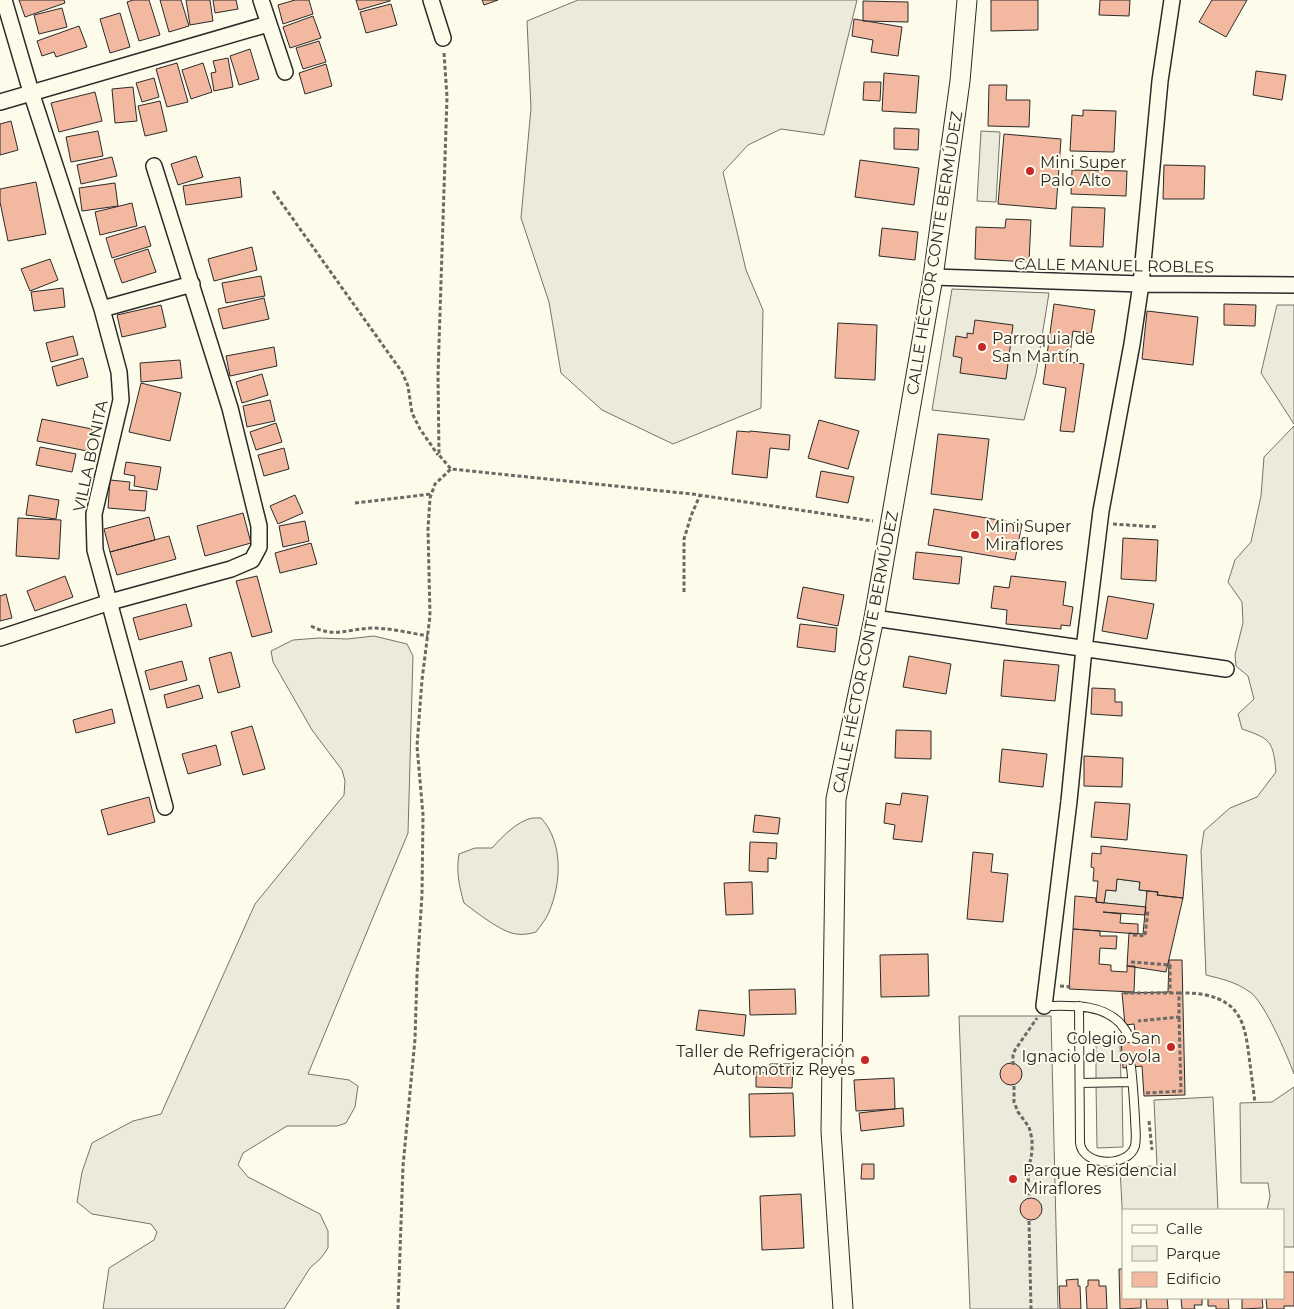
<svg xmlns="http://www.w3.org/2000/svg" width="1294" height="1309" font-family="Montserrat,sans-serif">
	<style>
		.green { fill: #ecebdb; stroke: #74746e }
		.parking { fill: #eceadb; stroke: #74746e }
		.building { fill: #f2b8a0; stroke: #2b2b2b }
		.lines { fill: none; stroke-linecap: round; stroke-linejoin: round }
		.service-casing { stroke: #2b2b2b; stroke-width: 10 }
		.minor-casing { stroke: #2b2b2b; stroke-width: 18 }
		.tertiary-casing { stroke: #2b2b2b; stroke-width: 21 }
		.path { stroke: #6a6964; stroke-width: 3; stroke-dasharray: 4 2.5; stroke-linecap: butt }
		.service { stroke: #fdfbea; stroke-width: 8 }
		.minor { stroke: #fdfbea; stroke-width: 15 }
		.tertiary { stroke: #fdfbea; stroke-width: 19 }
		.poi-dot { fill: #c62828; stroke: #fdfbea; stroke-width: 2 }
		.labels { text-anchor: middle; stroke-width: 4; stroke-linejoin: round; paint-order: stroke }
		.poi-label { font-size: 16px; fill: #2b2b2b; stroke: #fdfbea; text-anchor: start }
		.street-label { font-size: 16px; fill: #2b2b2b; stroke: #fdfbea }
	</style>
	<rect width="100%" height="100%" fill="#fdfbea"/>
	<path class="green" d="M578,0H857L824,135L781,129L748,145L723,172L746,270L763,310L761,408L673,444L602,410L561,373L549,302L521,218L531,108L527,21Z
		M952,289L1049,293L1036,374L1024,420L932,410Z
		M1277,305H1294V424L1261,373Z
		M1294,426V1074C1287,1055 1265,1003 1250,992C1236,982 1222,979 1206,975L1201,851L1204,831L1230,808L1257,797L1276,772C1273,741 1271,739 1242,729L1238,714L1254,699L1248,676L1236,666L1235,655L1243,623L1242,602L1228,582L1235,560L1251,542L1261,496L1264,457Z
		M374,636L407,644L413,656L408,833L308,1074L349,1080L358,1086L355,1107L346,1123L337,1126H287L243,1153L238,1165L248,1177L320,1214L328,1231V1248L321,1258L310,1268L284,1309H103L109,1268L154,1240L157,1232L151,1224L92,1214L77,1202L82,1172L92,1143L133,1121L161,1114L255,904L344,795L345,781L342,770L312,730L273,662L271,651L293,640L319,638L347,639Z
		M532,818H541C564,843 561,884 549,912C546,920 540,926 536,932C529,934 523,935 516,934C501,932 476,912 464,903C459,886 456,871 459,854L475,848H492C503,836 516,822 532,818Z
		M1117,879L1140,882L1139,890L1147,891L1146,907L1104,903L1106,890L1116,891Z
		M959,1016H1051L1058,1309H970Z
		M1294,1087V1247H1283V1210H1267L1270,1196L1268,1183H1241L1240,1103L1272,1102Z
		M1213,1097L1218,1210H1123V1226L1120,1167L1157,1166L1154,1100Z"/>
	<path class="parking" d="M981,131L1000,132L996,202L977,201Z
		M1096,1041H1120L1121,1082H1096Z
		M1122,1083L1123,1147L1097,1148L1096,1084Z"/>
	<path class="building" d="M19,0H64L65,3L25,17Z
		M133,0H149L160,35L139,41L127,2Z
		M160,0H181L189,26L169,32Z
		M186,0H210L213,21L190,25Z
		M213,0H236L238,9L215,13Z
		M295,0H309L313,14L283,24L278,5Z
		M356,0H390V1L359,10Z
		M482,0H498L484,5Z
		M991,0H1038V30L991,31Z
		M1100,0H1130L1129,16L1099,15Z
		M1212,0H1247L1226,37L1199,22Z
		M863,1L908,2V22L863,21Z
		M391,4L397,25L366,33L360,12Z
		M62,8L67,27L39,34L34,15Z
		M120,13L130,47L110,53L100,19Z
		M313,16L321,38L290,48L283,27Z
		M854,19L902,27L898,56L871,52L873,40L852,36Z
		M79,26L87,47L56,57L54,52L42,56L37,41Z
		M319,41L326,62L303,69L296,48Z
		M250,49L259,79L239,85L230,56Z
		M228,58L233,87L214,91L211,73L216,72L213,61Z
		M177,63L188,102L167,107L156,69Z
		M203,63L212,92L191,99L182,70Z
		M326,64L332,86L305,94L299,73Z
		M1256,71L1286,75L1282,100L1253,95Z
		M884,73L919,76L916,113L882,111Z
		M154,78L159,97L142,102L136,83Z
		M864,82H881L880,101L863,100Z
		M989,85H1007L1006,100H1030L1029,127L988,126Z
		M133,87L137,121L115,123L112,89Z
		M95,92L102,121L59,132L51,103Z
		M160,101L167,131L145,136L138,106Z
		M1083,110L1116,111L1114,152L1070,151L1072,115L1083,116Z
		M11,121L18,150L0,155V124Z
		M894,128L919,129L918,150L894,149Z
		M98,131L103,156L71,162L66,137Z
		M1004,134L1061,139L1056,209L998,204Z
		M196,156L203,177L178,185L171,164Z
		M112,157L117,176L81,184L77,165Z
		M860,160L919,168L914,205L855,197Z
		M1164,165L1205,166L1204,199H1163Z
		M1072,170L1127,171L1126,196L1071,194Z
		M240,177L242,197L186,205L183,186Z
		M36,182L46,234L8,241L0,202V189Z
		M115,183L118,206L82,211L79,188Z
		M132,203L137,226L100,235L95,212Z
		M1072,207L1105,208L1103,247L1070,246Z
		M1006,219L1031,220L1029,262L975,259L976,227L1005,228Z
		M145,226L151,246L112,258L106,238Z
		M882,228L918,232L915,260L879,256Z
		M252,247L257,270L214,281L208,259Z
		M148,249L156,272L122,283L114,260Z
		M50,259L58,280L30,291L21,269Z
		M261,276L265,296L226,303L222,283Z
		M63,288L65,307L34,311L31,292Z
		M264,298L269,319L223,329L218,309Z
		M1054,304L1095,310L1091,334L1073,331L1069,362L1084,364L1074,432L1060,431L1066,388L1043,384Z
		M1224,304L1256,305L1255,326L1224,325Z
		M161,305L166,327L122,337L117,315Z
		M1147,311L1198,317L1193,365L1142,359Z
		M975,320L1013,325L1006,379L960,373L962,358L953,356L956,336L967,338V333L973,334Z
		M838,323L877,325L875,380L835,378Z
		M73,336L78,355L51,362L46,343Z
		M274,347L277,366L230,376L226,356Z
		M83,358L88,377L57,386L52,367Z
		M180,360L182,378L141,382L140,363Z
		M262,374L268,395L242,403L236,382Z
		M141,383L181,393L170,441L129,432Z
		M270,400L275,421L247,427L243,406Z
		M42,419L92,429L87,451L37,441Z
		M819,420L859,431L848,469L808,458Z
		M276,423L282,442L256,450L250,432Z
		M737,431L750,432V431L790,435L789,450L770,448L767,478L732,474Z
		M938,434L989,439L982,500L931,494Z
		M40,447L76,454L72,472L36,465Z
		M284,448L289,469L264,476L258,455Z
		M126,462L161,467L157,490L134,486L135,476L124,474Z
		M821,471L854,477L848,503L816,497Z
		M110,480L130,482L129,490L147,491L145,511L108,508Z
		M29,495L59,500L56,519L26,515Z
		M295,495L303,513L278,524L270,506Z
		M934,509L1022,524L1015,560L928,545Z
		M243,513L251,543L205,556L197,526Z
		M149,517L155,540L110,552L104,529Z
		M18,518L61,520L59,559L16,556Z
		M305,521L309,541L283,547L279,526Z
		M169,536L176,559L117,575L110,552Z
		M1123,538L1158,540L1156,581L1121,579Z
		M311,543L317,564L280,573L275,553Z
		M916,552L962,557L959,584L913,579Z
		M65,576L73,597L35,611L27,591Z
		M257,576L272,632L252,637L236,581Z
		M1011,576L1066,582L1063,605L1073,607L1070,626L1061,625V629L1006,624L1007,610L991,608L994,586L1009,588Z
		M803,587L844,595L838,626L797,618Z
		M6,594L12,618L0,621V596Z
		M1108,596L1154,604L1147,639L1102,631Z
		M186,604L192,626L139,640L133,618Z
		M800,624L837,628L835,652L797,647Z
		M231,652L240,687L218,693L209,658Z
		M909,656L951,664L946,694L903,687Z
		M1004,660L1059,665L1055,701L1001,696Z
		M182,661L187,680L150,690L145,671Z
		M199,685L203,698L167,708L164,695Z
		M1092,688L1115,689V702H1122V716L1091,714Z
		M112,709L115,723L76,733L73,720Z
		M252,726L265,769L243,775L231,732Z
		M896,730L931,731V759L895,758Z
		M216,745L221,765L188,774L182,754Z
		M1002,749L1047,754L1043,787L999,782Z
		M1084,756L1123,758L1122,787L1084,786Z
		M902,793L928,796L922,842L893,839L895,825L884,823L886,803L900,805Z
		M149,797L155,822L108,835L101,810Z
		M1095,802L1130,804L1127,840L1091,837Z
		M755,815L780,818L778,834L753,832Z
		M750,842L777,843L776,859L768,858V872L749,871Z
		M1101,846L1187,855L1183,898L1157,895L1158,892L1139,890L1140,882L1117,879L1116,891L1106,890L1104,903L1096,902L1098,881H1093L1094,868L1091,867L1092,853L1101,854Z
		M973,852L993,854L991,872L1008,874L1003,922L967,919Z
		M752,882L753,914L726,915L724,883Z
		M1147,891L1158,892L1157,895L1183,898L1166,972L1127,966L1129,933L1143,934Z
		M1075,896L1096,898V902L1146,907L1145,915L1103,912L1121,914L1120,923L1138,924V934L1073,929Z
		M1073,929L1100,931V936H1117L1116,949L1100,948L1099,964L1111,965V971L1127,972V966H1135L1134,992L1069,989Z
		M928,954L929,996L881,997L880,955Z
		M1169,960H1182L1185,1095L1144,1096L1142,1066L1123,1068L1121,1039L1136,1038L1134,1024L1125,1025L1122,993L1168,992Z
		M795,989L796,1014L750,1015L749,990Z
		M699,1010L746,1015L744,1036L696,1030Z
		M1000 1074a11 11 0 1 1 22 0a11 11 0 1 1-22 0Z
		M770,1064H793L792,1088L756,1087V1072L770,1073Z
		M894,1078L895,1109L856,1111L854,1080Z
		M793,1093L795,1136L750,1137L749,1094Z
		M903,1108L904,1126L861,1131L859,1113Z
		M862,1164H874V1179H861Z
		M801,1194L804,1248L762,1250L760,1196Z
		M1020 1209a11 11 0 1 1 22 0a11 11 0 1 1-22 0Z
		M1119,1269H1123V1298H1141V1308L1120,1309Z
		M1283,1272H1294V1306H1284V1309H1267L1266,1298H1283Z
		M1078,1279V1286H1080L1081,1309H1060L1059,1286H1067L1066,1280Z
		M1088,1280H1099V1286H1106L1107,1309H1087L1086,1287L1088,1286Z
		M1146,1298H1167L1168,1309H1147Z
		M1181,1298H1202V1305H1194L1195,1309H1182Z
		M1208,1298H1228L1229,1309H1216V1306H1208Z
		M1242,1298H1262L1263,1308L1242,1309Z"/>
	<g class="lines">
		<defs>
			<path id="service" d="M1044,1006C1070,1006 1099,1003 1119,1022C1123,1027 1128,1032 1129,1038
				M1079,1006L1080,1143C1083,1167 1128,1168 1135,1146C1137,1137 1135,1127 1135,1118C1134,1101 1133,1084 1131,1067
				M1080,1083L1132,1082"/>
			<path id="minor" d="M4,0L31,92L102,309L119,372L121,400L94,514L95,550L165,807
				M261,0L285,72
				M431,0L443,38
				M0,102L268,24
				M933,277L1141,284L1294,285
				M102,309L192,284
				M874,618L1226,669
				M0,638L110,602L231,569L252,560L259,547V526L230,408L154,166
				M1044,1006L1069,801L1084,649L1101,511L1132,344L1141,284L1160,81L1172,0"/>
			<path id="tertiary" d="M843,1309L831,1131L836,799L874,618L933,277L960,81L967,0"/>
		</defs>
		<use href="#service" class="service-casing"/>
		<use href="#minor" class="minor-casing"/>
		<use href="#tertiary" class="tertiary-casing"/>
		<path class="path" d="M444,53L447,97L438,375L439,455L451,469L692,494L873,521
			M273,191L402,372L408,386L412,413L420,429L438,455
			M355,503L431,494
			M1113,524L1158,527
			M684,592V539L691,516L700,495
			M311,626C334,638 348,629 372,628C390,628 410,633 428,636
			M1133,935L1145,936L1148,910
			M1131,962L1170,965V993
			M1060,986L1072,987
			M1124,993H1179V1017L1138,1021
			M1179,993C1188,993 1197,993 1206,995C1241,1003 1245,1025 1249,1056C1251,1072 1253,1087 1255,1103
			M1013,1065V1055L1015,1050L1037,1018
			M1014,1086V1102L1018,1112L1029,1127L1032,1139V1152L1028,1173L1029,1197
			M1146,1093L1181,1091L1179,1017
			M1149,1121L1152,1150
			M1029,1221L1031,1309
			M398,1309L403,1166L415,1039L417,975L422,894L423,815L417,746L422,680L430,616L428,529L430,498L435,484L451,469"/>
		<use href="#service" class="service"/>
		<use href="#minor" class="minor"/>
		<use href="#tertiary" class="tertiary"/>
	</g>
	<g class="poi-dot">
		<circle cx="1030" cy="171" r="5"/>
		<circle cx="982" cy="347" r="5"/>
		<circle cx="975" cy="535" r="5"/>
		<circle cx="1171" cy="1047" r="5"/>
		<circle cx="865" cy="1060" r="5"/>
		<circle cx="1013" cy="1179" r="5"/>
	</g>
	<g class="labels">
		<g class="poi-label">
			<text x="1040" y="168">Mini Super<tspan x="1040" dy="18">Palo Alto</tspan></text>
			<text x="992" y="344">Parroquia de<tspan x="992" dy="18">San Martín</tspan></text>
			<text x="985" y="532">Mini Super<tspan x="985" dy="18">Miraflores</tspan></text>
			<text x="1161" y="1044" text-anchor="end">Colegio San<tspan x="1161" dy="18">Ignacio de Loyola</tspan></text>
			<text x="855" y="1057" text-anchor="end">Taller de Refrigeración<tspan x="855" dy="18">Automotriz Reyes</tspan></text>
			<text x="1023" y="1176">Parque Residencial<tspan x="1023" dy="18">Miraflores</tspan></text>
		</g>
		<g class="street-label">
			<text transform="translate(934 253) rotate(-81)" y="6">CALLE HÉCTOR CONTE BERMÚDEZ</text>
			<text transform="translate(1114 265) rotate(1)" y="6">CALLE MANUEL ROBLES</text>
			<text transform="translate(90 456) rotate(-78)" y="6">VILLA BONITA</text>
			<text transform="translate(865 652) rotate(-79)" y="6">CALLE HÉCTOR CONTE BERMÚDEZ</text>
		</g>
	</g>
	<rect x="1122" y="1209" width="162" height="90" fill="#fdfbea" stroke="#a9a89e"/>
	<rect x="1132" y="1225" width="25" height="8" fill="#fdfbea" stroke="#a9a89e"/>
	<text x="1166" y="1234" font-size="15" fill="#2b2b2b">Calle</text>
	<rect x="1132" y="1246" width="25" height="15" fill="#ecebdb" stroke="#a9a89e"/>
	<text x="1166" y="1259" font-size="15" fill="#2b2b2b">Parque</text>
	<rect x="1132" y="1272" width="25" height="15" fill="#f2b8a0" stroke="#a9a89e"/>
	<text x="1166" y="1284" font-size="15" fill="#2b2b2b">Edificio</text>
</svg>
